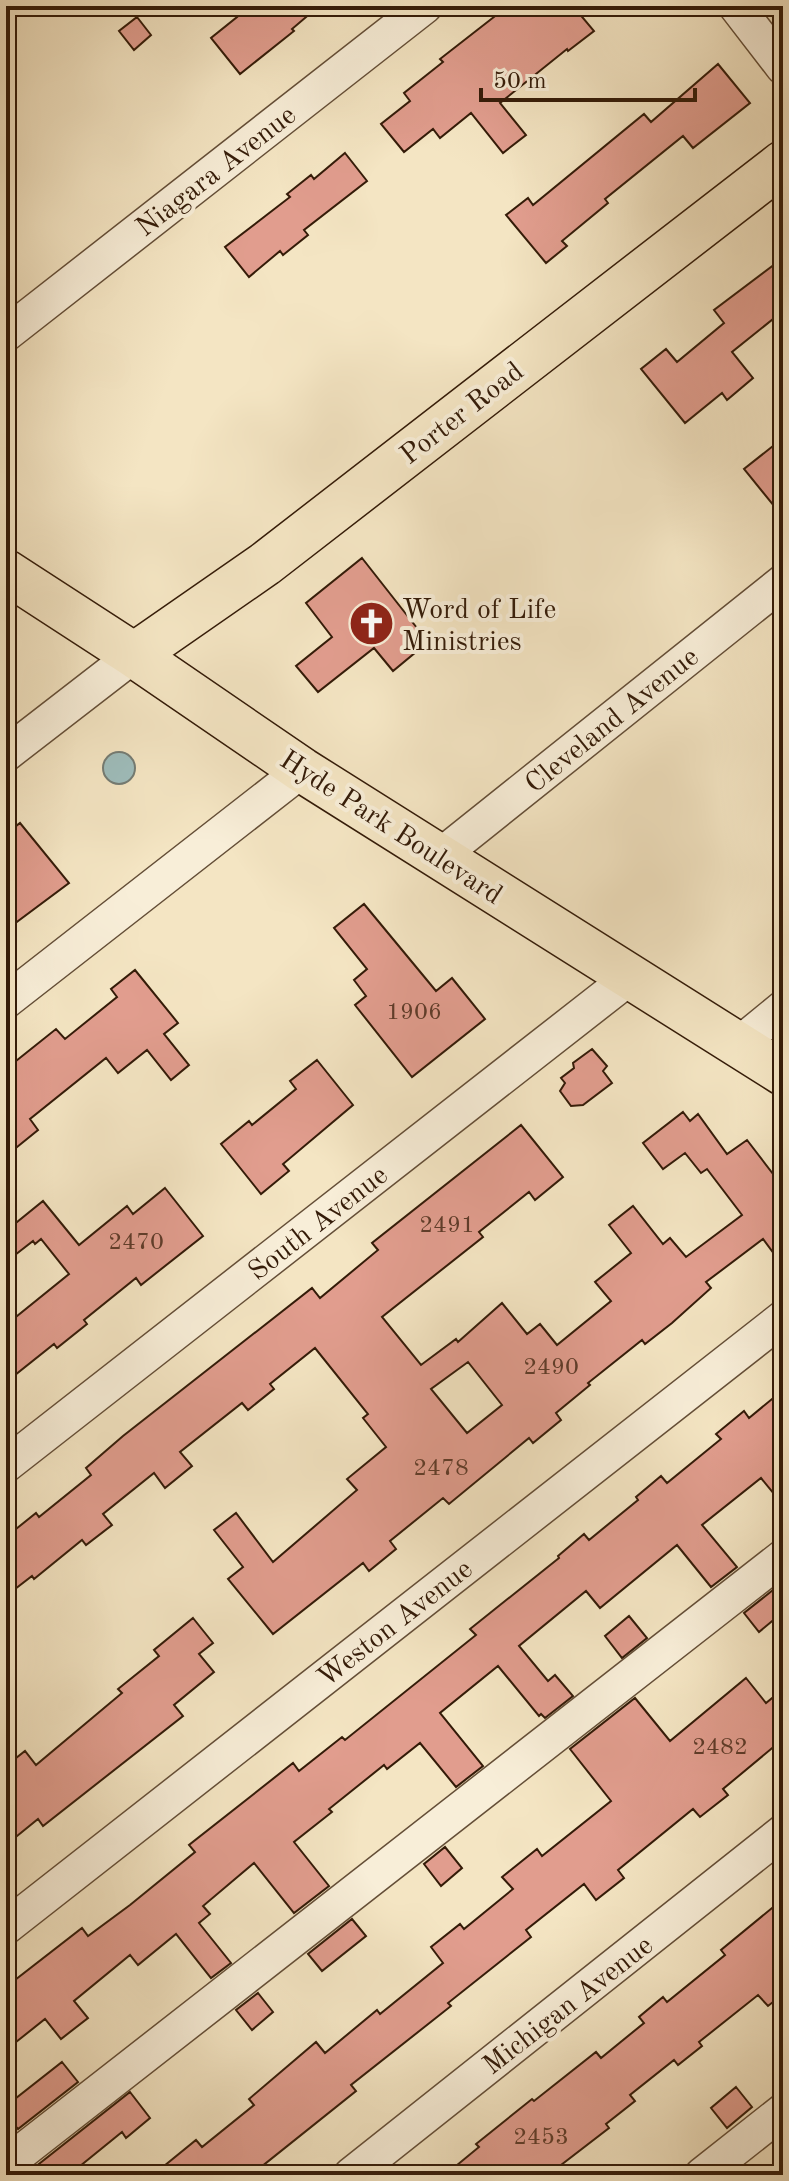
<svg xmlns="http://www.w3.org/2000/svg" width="789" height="2181" font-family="'Old Standard TT',serif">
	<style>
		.water { fill: #9ebdbc; stroke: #747c74; stroke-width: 2 }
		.building { fill: #e19d8e; stroke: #341b08; stroke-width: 2; fill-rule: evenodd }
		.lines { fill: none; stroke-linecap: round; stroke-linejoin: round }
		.minor-casing { stroke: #644e37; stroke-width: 37 }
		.major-casing { stroke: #341b08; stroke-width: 47 }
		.minor { stroke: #f8eed8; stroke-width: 34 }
		.major { stroke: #f4e5c3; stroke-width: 44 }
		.labels { text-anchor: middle; stroke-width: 8; stroke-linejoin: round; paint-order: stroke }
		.number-label { font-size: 24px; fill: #5f3c2a }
		.street-label { font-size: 28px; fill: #341b08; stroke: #f8eed8 }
		.poi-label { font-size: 28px; fill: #341b08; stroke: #f8eed8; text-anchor: start }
	</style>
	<rect width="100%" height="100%" fill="#f4e5c3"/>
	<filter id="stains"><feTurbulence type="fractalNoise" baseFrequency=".0025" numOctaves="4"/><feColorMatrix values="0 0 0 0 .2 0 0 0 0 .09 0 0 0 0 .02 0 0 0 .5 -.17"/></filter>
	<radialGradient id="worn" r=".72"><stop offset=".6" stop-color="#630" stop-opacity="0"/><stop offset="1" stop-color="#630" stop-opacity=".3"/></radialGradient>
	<path class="water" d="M103 768a16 16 0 1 1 32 0a16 16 0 1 1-32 0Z"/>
	<path class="building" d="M228,6H319L292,29L294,31L240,74L211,38L237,17Z
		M508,6H573L594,31L568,51L567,49L500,103L526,135L503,153L471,113L440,138L433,129L404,152L381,124L410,101L404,93L443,62L440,59Z
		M137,17L151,35L134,50L119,31Z
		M718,64L750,103L693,148L683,136L605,199L608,203L562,241L567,246L546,263L506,215L528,198L533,205L644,114L651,122Z
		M345,153L367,181L304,230L308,235L283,255L280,251L249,277L225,247L290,197L287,194L311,175L314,179Z
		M783,258V311L732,352L753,378L727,400L722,393L685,423L641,369L666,349L677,362L724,323L714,310Z
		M783,438V517L744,469Z
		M362,558L428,642L393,671L374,648L318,692L296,666L332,637L306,603Z
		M20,823L69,883L6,930V834Z
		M364,904L436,991L452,978L485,1019L412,1077L355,1005L366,996L354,980L367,969L334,928Z
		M135,970L178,1023L164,1034L189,1065L171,1080L147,1050L118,1073L106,1058L30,1119L38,1130L6,1156V1069L56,1029L65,1039L117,997L111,989Z
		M592,1049L607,1066L603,1071L612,1083L583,1105L571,1106L560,1091L565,1083L561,1078L574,1068L573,1063Z
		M317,1060L353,1105L283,1164L289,1171L261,1194L221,1144L249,1121L252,1125L296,1089L290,1081Z
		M683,1112L690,1121L698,1114L727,1154L747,1140L783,1187V1266L763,1239L706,1282L711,1288L672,1323L645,1344L642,1340L588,1383L590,1385L556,1413L561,1420L533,1443L529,1438L449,1504L443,1498L390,1541L396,1549L369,1571L363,1563L273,1634L228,1579L243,1567L214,1530L236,1513L273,1562L357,1490L347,1479L386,1447L363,1418L368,1414L315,1348L270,1384L274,1389L248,1410L242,1403L180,1452L192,1466L165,1488L154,1473L103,1514L112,1525L86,1545L82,1540L34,1579L32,1576L6,1596V1537L36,1513L39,1517L91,1475L86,1468L123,1436L312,1288L320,1298L378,1250L372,1243L521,1125L563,1177L535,1200L529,1192L479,1232L483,1237L382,1317L421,1365L456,1339L458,1342L502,1303L527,1334L540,1324L557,1345L611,1301L595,1282L631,1253L609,1225L633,1206L663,1244L670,1238L686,1257L742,1215L707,1169L701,1173L685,1153L663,1169L643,1143ZM468,1362L502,1405L467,1433L431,1389Z
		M165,1188L203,1236L141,1285L136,1278L84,1320L87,1324L57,1348L54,1344L15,1375L6,1363V1325L69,1274L41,1239L35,1244L33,1241L6,1262V1231L43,1201L79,1245L127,1206L133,1214Z
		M783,1390V1505L761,1478L702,1525L737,1567L711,1587L677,1545L600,1608L586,1591L519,1646L548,1681L555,1675L573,1696L545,1718L541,1714L539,1716L498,1666L440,1713L483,1766L456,1787L420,1743L387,1769L384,1765L329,1809L332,1812L294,1842L329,1886L294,1913L254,1863L203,1906L210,1914L199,1923L231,1963L211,1978L176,1934L138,1965L130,1955L74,2001L88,2018L61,2039L45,2019L6,2050V1987L82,1928L88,1936L130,1905L195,1852L189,1845L293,1763L299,1771L342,1737L345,1740L476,1635L470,1629L559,1558L558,1556L584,1534L589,1540L638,1500L636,1497L661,1476L667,1483L721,1439L716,1434L744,1411L749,1418Z
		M783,1582V1612L759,1632L744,1613Z
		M629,1616L647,1638L622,1658L605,1636Z
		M193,1618L213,1643L199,1654L214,1672L174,1705L183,1716L43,1826L38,1819L6,1845V1766L25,1751L36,1765L122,1693L118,1689L159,1656L154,1650Z
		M746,1678L766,1703L783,1689V1739L723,1789L728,1795L700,1817L693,1809L618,1870L624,1878L596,1900L584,1884L526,1930L531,1937L448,2003L451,2006L351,2085L356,2091L251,2175H153L196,2140L202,2147L254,2105L249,2099L316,2042L325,2053L377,2010L380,2014L443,1963L431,1947L460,1924L464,1929L513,1889L502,1877L537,1849L542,1856L611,1801L570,1749L635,1698L670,1741Z
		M445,1847L462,1868L441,1886L424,1864Z
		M783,1899V1994L768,2006L758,1995L699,2042L702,2046L678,2065L674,2060L630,2095L635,2101L606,2124L609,2128L548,2175H445L479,2147L476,2144L532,2099L534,2101L596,2052L601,2058L644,2023L639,2017L663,1997L667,2002L725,1955L721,1950Z
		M352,1919L366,1936L322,1971L308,1954Z
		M258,1993L273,2012L252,2030L236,2010Z
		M62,2062L78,2082L18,2129L6,2114V2106Z
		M736,2087L752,2107L727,2128L711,2108Z
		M130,2092L150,2118L126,2138L122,2132L69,2175H25Z"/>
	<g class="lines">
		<defs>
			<path id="minor" d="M736,6L783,67
				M6,334L425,6
				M6,754L134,655
				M439,857L783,582
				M6,1001L302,770
				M739,1044L783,1008
				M6,1465L629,978
				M6,1927L783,1318
				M6,2164L783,1557
				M351,2175L783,1832
				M702,2175L783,2111"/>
			<path id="major" d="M6,572L134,655L302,770L783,1073
				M134,655L265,564L783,163"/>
		</defs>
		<use href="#minor" class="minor-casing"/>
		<use href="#major" class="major-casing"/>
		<use href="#minor" class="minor"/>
		<use href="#major" class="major"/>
	</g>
	<defs>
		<symbol id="church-disc" viewBox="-11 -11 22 22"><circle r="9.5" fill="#8f2418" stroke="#f8eed8"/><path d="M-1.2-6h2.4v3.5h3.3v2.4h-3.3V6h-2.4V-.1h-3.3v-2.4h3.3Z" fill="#fff"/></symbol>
	</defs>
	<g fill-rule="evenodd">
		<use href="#church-disc" x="346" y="598" width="51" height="51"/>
	</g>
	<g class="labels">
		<g class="number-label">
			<text x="414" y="1019">1906</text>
			<text x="447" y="1232">2491</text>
			<text x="136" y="1249">2470</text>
			<text x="551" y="1374">2490</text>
			<text x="441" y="1475">2478</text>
			<text x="720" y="1754">2482</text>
			<text x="541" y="2144">2453</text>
		</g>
		<g class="street-label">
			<text transform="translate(215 170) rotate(-38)" y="10">Niagara Avenue</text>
			<text transform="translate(461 412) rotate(-38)" y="10">Porter Road</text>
			<text transform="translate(611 719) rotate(-39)" y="10">Cleveland Avenue</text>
			<text transform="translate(392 826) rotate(33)" y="10">Hyde Park Boulevard</text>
			<text transform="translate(317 1222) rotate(-38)" y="10">South Avenue</text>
			<text transform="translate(394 1622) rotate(-38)" y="10">Weston Avenue</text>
			<text transform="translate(567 2004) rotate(-38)" y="10">Michigan Avenue</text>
		</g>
		<g class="poi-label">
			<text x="402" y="618">Word of Life<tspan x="402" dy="32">Ministries</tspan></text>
		</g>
	</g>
	<rect width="789" height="2181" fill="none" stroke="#f4e5c3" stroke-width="32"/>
	<rect x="8" y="8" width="773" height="2165" fill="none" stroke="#341b08" stroke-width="4"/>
	<rect x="16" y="16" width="757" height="2149" fill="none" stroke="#341b08" stroke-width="2"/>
	<path d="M481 88v12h214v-12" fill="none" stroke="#341b08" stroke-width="4"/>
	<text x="493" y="88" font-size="24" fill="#341b08" stroke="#f8eed8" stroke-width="6" paint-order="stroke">50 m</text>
	<rect width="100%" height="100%" filter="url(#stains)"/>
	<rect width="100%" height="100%" fill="url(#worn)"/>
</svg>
